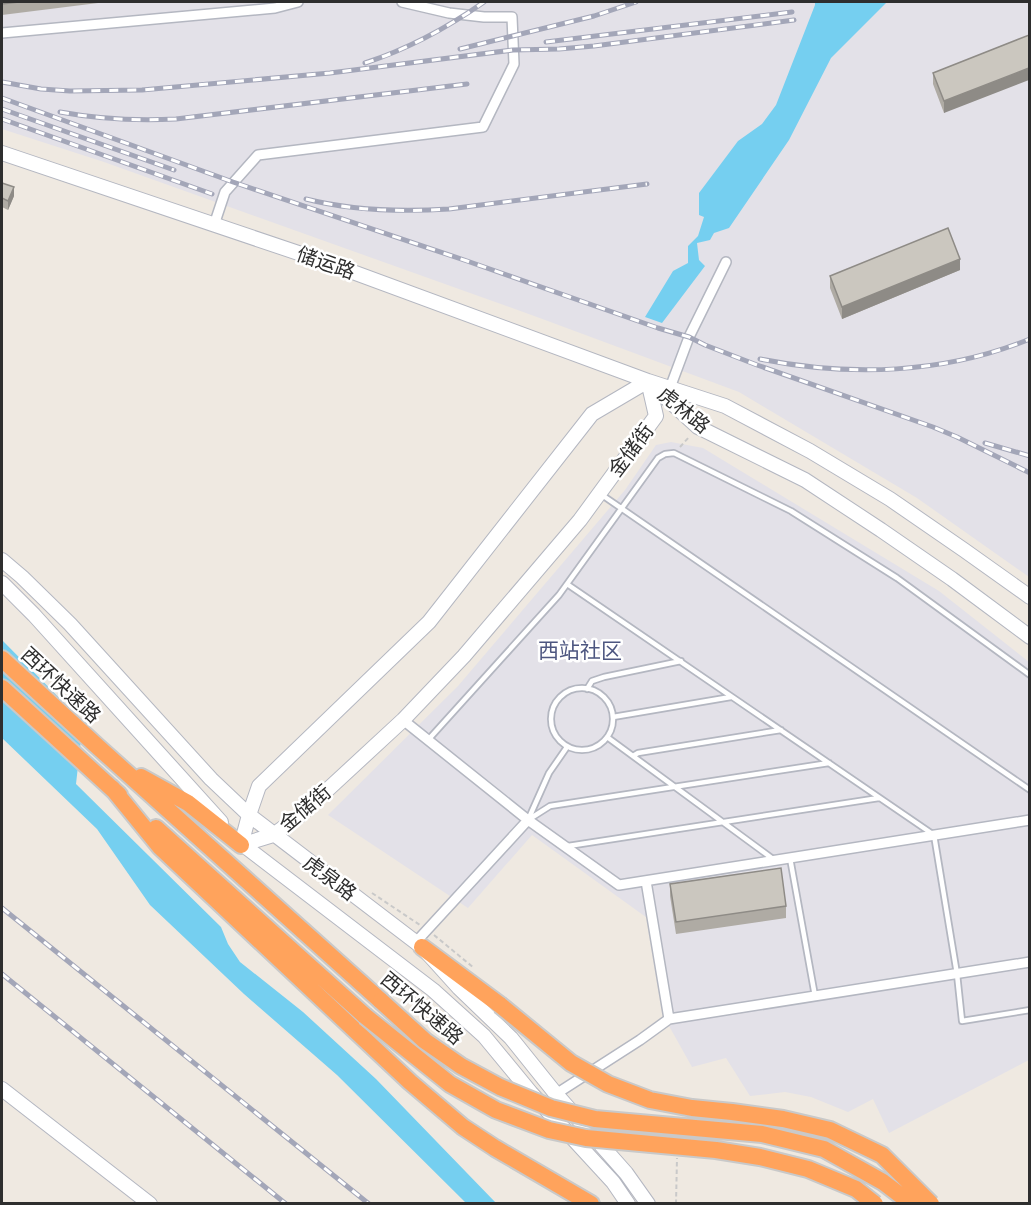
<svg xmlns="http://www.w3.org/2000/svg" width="1031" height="1205" font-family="'Exo 2','Noto Sans SC',sans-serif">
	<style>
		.industrial { fill: #e3e1e8 }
		.water { fill: #75cff0 }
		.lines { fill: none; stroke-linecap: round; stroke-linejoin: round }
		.lane-casing { stroke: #b4b7c1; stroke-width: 8 }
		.street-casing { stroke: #b4b7c1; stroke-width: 12 }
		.secondary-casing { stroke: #b4b7c1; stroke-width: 16 }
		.highway-casing { stroke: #c9c9c9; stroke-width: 20 }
		.path { stroke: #c9c9c9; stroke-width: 2; stroke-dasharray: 4.5 3; stroke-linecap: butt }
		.lane { stroke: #fff; stroke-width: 4.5 }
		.street { stroke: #fff; stroke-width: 9 }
		.secondary { stroke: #fff; stroke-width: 14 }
		.highway { stroke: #ffa35c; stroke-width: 16 }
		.rail-casing { stroke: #a3a6b8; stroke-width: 5 }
		.rail { stroke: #fff; stroke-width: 3; stroke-dasharray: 9; stroke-linecap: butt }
		.highway-bridge-casing { stroke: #c9c9c9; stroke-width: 20; stroke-linecap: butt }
		.highway-bridge { stroke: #ffa35c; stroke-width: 16 }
		.wall { fill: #afaba4 }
		.shaded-wall { fill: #8e8b86 }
		.building { fill: #cbc7bf; stroke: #8e8b86; stroke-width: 1.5 }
		.labels { text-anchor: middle; stroke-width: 5; stroke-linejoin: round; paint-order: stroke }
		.street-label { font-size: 20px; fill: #2e2e2e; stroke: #fff }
		.neighbourhood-label { font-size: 21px; fill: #4d5680; stroke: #fff }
	</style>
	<rect width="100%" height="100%" fill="#efe9e1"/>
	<path class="industrial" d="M2,2H1029V577L917,498L739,392L537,317L104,162L2,129Z
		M671,442L703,448L939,591L1029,662V1060L889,1133L873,1099L848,1112L811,1097L785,1092L750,1096L726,1058L692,1067L669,1026L650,920L532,835L468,908L328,815L458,686L625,490L656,445Z"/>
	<path class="water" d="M815,2H887L831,58L789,140L729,228L714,233L710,240L697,243L699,260L705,266L662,323L645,317L673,271L688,263V246L698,236L704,217L699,215V193L738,141L762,124L776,105L815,5Z
		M2,640L83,722L76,784L221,927L228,944L240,962L303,1012L376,1079L496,1203H466L337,1075L244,994L150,905L97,829L2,738Z"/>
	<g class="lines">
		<defs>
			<path id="lane" d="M602,495L1030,790
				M567,584L934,835L957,974L962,1021L1030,1010
				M551 719a31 31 0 1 1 62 0a31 31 0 1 1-62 0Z
				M587,689L592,681L604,677L681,661
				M613,717L731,697
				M607,737L773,859
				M428,740L559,595L658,458L665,454L674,453L791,511L897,578L1030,675
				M633,756L638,753L781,730
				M528,820L550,806L829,763
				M528,820L549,773L567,747
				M568,846L879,798
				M790,858L815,996"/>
			<path id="street" d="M2,33L275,8L298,2
				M214,225L225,192L258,155L483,127L514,64L512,17H484L449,13L402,2
				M670,388L689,337L726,262
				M403,720L528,820L619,885L1030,820
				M646,881L669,1019L1030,962
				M415,943L528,820
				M556,1094L640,1040L669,1019"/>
			<path id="secondary" d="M2,153L331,264L648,381L725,406L810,451L890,499L964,550L1030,597
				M648,381L656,416L580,520L464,656L403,720L297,818L273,835L241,845L249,815L259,786L429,622L592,414Z
				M652,385L698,427L805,480L881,530L952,579L1030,637
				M2,560L22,577L70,624L211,779L249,815L422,947L459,988L511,1038L556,1094L626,1173L648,1204
				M2,583L34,615L221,822
				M238,841L433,990L484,1036L531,1093L613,1182L628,1204
				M2,1089L150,1204"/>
			<path id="highway" d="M2,659L98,747L381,1001
				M2,688L119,795
				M141,777L188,803L241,845
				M112,788L160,847L410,1082L463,1127L495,1148L591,1204
				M156,828L365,1016
				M422,947L500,1005"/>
		</defs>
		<use href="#lane" class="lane-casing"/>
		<use href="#street" class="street-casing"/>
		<use href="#secondary" class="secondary-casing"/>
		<use href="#highway" class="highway-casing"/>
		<path class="path" d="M680,447L690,436
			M372,893L420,925
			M434,935L474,968
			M676,1204L677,1158"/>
		<use href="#lane" class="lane"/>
		<use href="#street" class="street"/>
		<use href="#secondary" class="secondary"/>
		<use href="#highway" class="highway"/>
		<defs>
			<path id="rail" d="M546,42L792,12
				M460,49L594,16L636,2
				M365,63C408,49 447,28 484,2
				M2,82L41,89L70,91L142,90L330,73L513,50L559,49L594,46L794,20
				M2,98L233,182L467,261L658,328L689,337L705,345L757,365L933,427L957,437L1030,473
				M2,109L174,170
				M60,112C98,119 137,121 176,119L467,84
				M2,119L212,194
				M306,199C353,211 401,212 449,209L647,184
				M760,359C850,377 944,374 1030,339
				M985,443L1030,456
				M2,908L369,1204
				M2,974L286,1204"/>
		</defs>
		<use href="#rail" class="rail-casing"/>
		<use href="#rail" class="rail"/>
		<defs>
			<path id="highway-bridge" d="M381,1001L425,1041L461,1066L500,1087L551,1108L595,1119L762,1134L824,1149L883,1182L912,1204
				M500,1005L571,1063L608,1084L650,1100L692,1108L732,1112L783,1119L830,1130L882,1155L931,1204
				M365,1016L450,1084L496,1110L549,1130L586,1138L716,1150L760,1157L808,1169L856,1189L875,1204"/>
		</defs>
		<use href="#highway-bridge" class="highway-bridge-casing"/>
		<use href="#highway-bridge" class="highway-bridge"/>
	</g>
	<path class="wall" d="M2,2H106L2,15Z
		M1029,35L944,113L933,84V73Z
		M2,183L14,196L8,210L2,207Z
		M960,270L842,319L830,288V276Z
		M670,884L786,906V918L676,934L670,896Z"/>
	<path class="shaded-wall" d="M1029,68V80L944,113V101Z
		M14,187V196L8,210V201Z
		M960,259V270L842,319V307Z"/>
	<path class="building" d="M2,2H19L2,4Z
		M1029,35V68L944,101L933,73Z
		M2,183L14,187L8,201L2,198Z
		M948,228L960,259L842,307L830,276Z
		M781,868L786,906L676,922L670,884Z"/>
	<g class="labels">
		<g class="street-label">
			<text transform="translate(326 263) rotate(19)" y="7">储运路</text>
			<text transform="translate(684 410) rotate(39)" y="7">虎林路</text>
			<text transform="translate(631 450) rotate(-53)" y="7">金储街</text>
			<text transform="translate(61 685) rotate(43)" y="7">西环快速路</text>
			<text transform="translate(305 808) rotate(-40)" y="7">金储街</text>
			<text transform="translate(330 878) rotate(37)" y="7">虎泉路</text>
			<text transform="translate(422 1008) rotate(40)" y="7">西环快速路</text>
		</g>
		<g class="neighbourhood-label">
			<text x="580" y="658">西站社区</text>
		</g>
	</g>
	<rect width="1031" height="1205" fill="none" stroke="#2e2e2e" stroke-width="6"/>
</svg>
